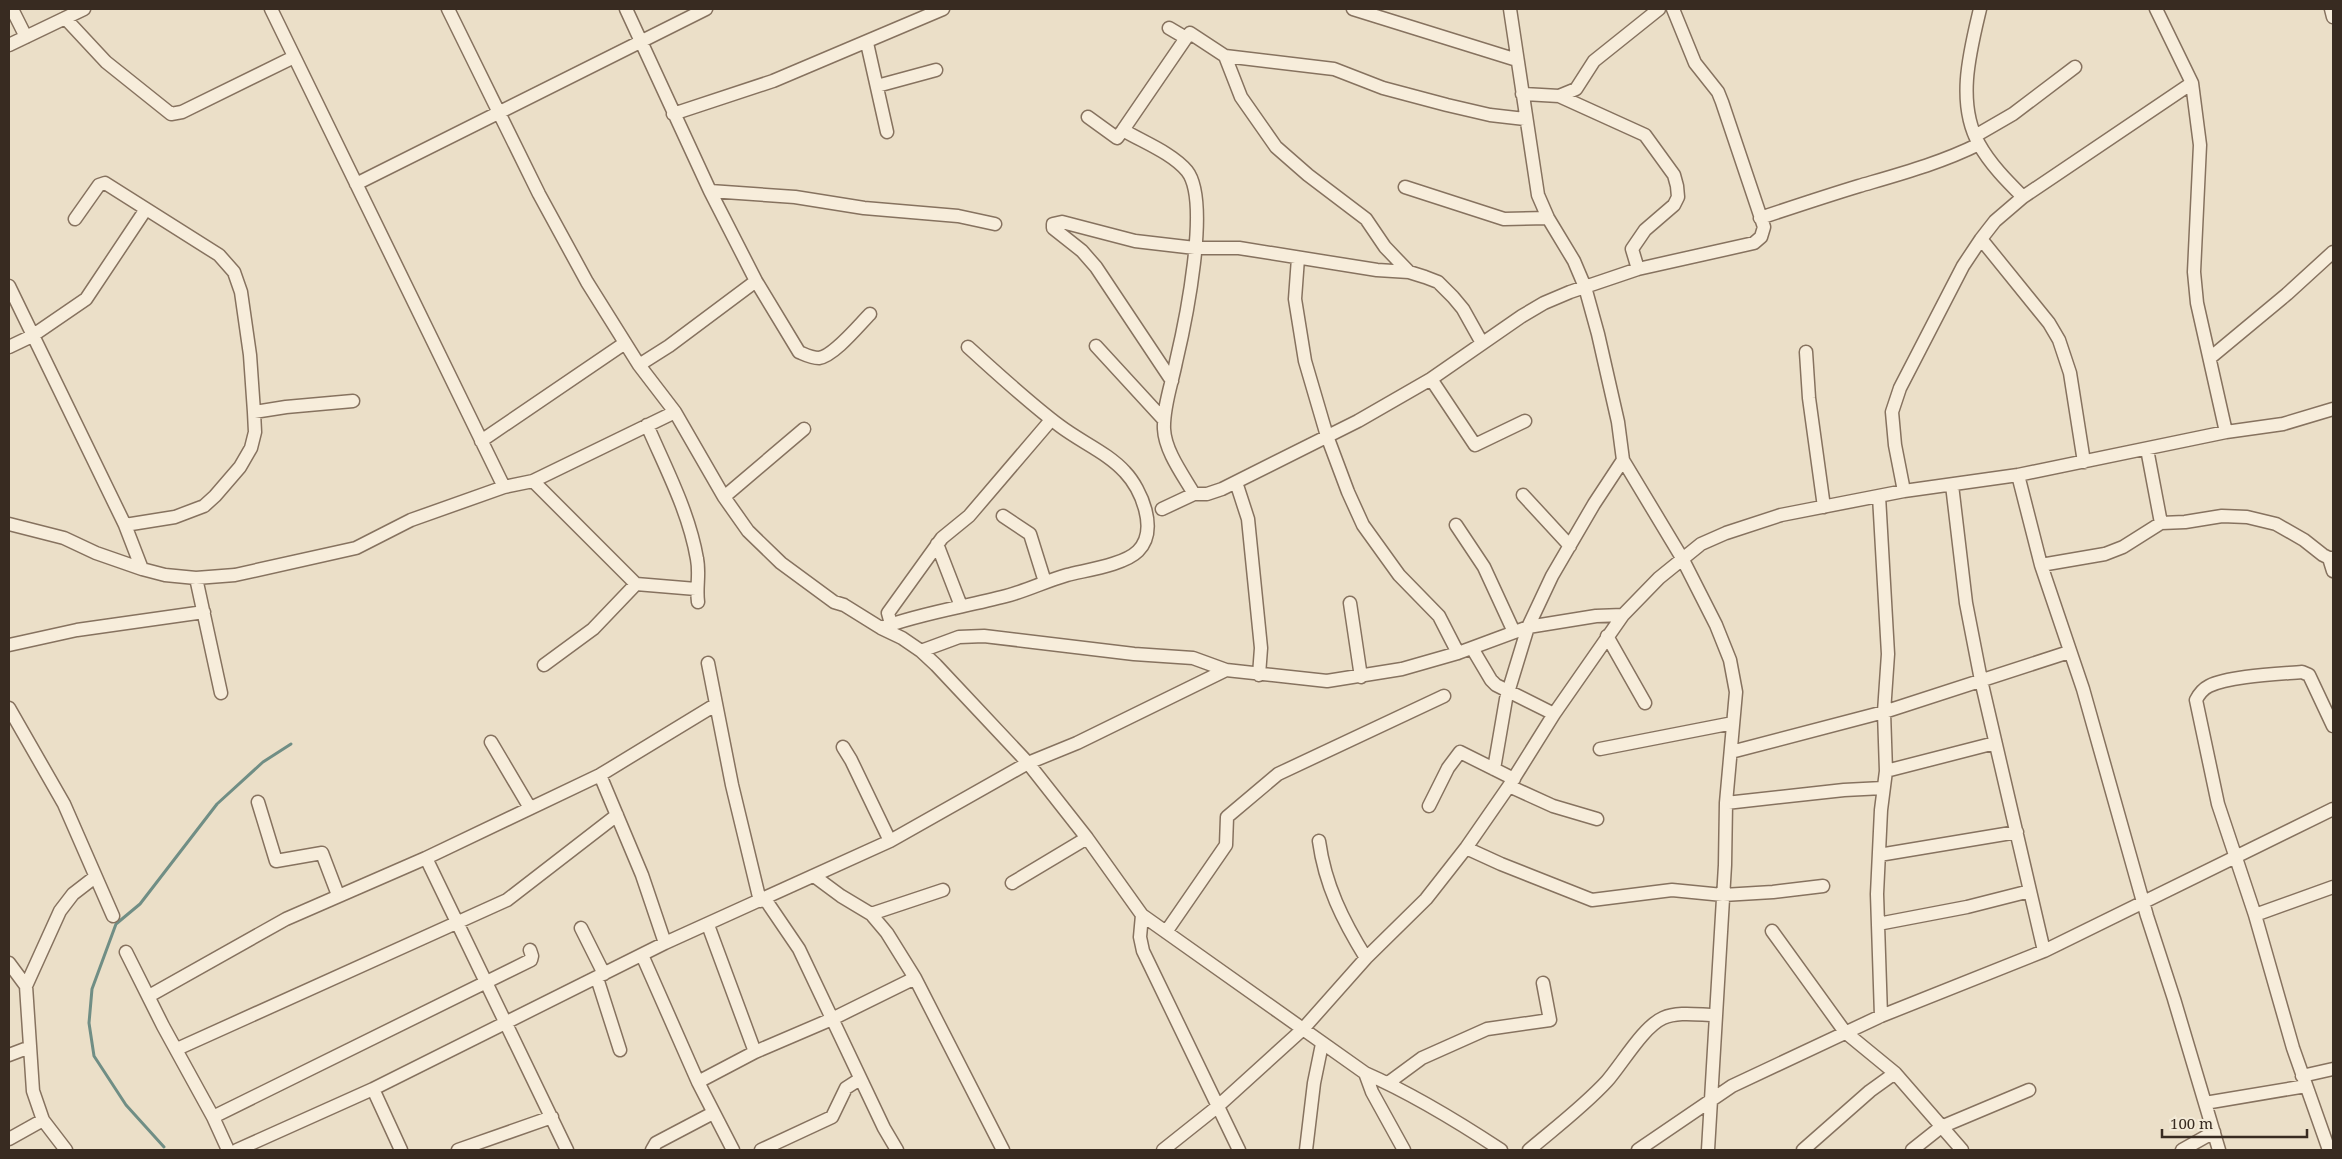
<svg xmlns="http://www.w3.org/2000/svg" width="2342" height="1159" font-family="'Noto Serif',serif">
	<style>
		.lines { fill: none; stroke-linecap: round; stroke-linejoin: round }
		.stream { stroke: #708e85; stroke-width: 3 }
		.minor-casing { stroke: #86725f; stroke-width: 15 }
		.minor { stroke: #f7eddb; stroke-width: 12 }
	</style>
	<rect width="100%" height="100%" fill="#ebdfc8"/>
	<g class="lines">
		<path class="stream" d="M164,1147L126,1105L94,1056L89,1023L92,989L116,924L140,904L217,804L263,762L291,744"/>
		<defs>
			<path id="minor" d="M12,9L26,37
				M271,9L504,487
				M448,9L539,194L587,282L639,365L675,412L724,497L748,531L781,563L834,602L844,605L881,628L902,638L921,651L936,665L1028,763L1087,838L1142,915L1140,937L1143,951L1239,1150
				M626,9L710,191L756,281L799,352C806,355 811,358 819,358C834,356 859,325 870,314
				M1353,9L1517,60
				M1510,9L1538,195L1548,218L1574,261L1585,287L1598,334L1618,422L1623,460L1682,558L1716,625L1730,660L1736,692L1726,803L1725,865L1708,1150
				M1980,9C1970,51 1956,103 1979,144C1990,164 2007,181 2023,197
				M2156,9L2192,83L2200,145L2194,272L2197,303L2226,432
				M2331,9L2333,17
				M65,18L106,62L171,114L182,112L294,57
				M1169,28L1186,38L1190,33L1225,56L1334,69L1383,88L1447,105L1490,115L1525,119
				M1186,38L1123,130C1143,142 1172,153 1187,171C1211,201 1185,324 1176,362C1172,383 1163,407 1164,429C1165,451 1183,475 1194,494
				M867,43L887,132
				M9,45L84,9
				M1225,56L1241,97L1276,147L1308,175L1366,219L1385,247L1409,272
				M877,86L936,70
				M1522,94L1559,96L1576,89L1594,61L1659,9
				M1559,96L1645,135L1674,175L1677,186L1678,197L1674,205L1645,230L1632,249L1638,269
				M673,114L773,81L943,9
				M1088,117L1117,138L1123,130
				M1975,136L2013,114L2075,67
				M356,184L706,9
				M1405,187L1504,219L1548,218
				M710,191L795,197L864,208L958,216L995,224
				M1760,218C1793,207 1826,196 1859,186C1900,174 1941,163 1979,144
				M75,219L99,185L105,183L219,255L234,272L241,292L250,355L254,412L255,432L251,448L240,467L215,496L204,506L175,517L125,525
				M1981,239L2049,323L2059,340L2070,373L2084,462
				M1298,258L1295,299L1305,361L1327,436L1348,492L1363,525L1399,575L1439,616L1458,653
				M9,286L125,525L142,569
				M1096,346L1164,420
				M9,347L32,336L86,299L146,209
				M1806,352L1809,398L1824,507
				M2210,358L2287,294L2333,252
				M639,365L669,346L756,281
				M1431,379L1475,445L1525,421
				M1172,381L1096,267L1082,251L1053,228V224L1062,222L1135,241L1195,248H1239L1377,270L1409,272L1425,277L1438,282L1453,297L1463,309L1482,343
				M254,412L286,407L353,401
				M647,425C666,469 689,512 697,559C700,574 696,587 698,602
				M481,441L625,343
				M2147,449L2161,523
				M2018,475L2041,565L2083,689L2147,916L2174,999L2219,1150
				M533,481L636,584L696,589
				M1236,482L1248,519L1261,648L1259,675
				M1952,485L1966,603L1981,680L2044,951
				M1904,491L1895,445L1892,412L1900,388L1963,266L1981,239L1995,221L2023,197L2192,83
				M1523,495L1570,546
				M1879,496L1888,654L1884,712L1886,771L1881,810L1877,894L1881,1016
				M724,497L804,429
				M1162,509L1194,494H1207L1222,489L1358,421L1431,379L1522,316L1544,303L1570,292L1638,269L1754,243L1761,237L1764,227L1722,102L1718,92L1695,63L1673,9
				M1003,516L1030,534L1045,582
				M9,524L64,538L96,553L142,569L165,575L196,578L235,575L356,548L411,520L504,487L533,481L675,412
				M1456,525L1484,567L1514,632
				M937,544L961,606
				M2329,558L2333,571
				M2041,565L2105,554L2123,547L2161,523L2185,522L2222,516L2247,517L2276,524L2304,540L2323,555L2329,558H2333
				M196,578L221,693
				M1350,603L1361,677
				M891,624L888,613L942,538L969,516L1051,420
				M881,628C921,613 964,607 1006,596C1026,591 1046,581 1067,575C1086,570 1124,565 1138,551C1159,530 1141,489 1125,472C1108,453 1081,442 1060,426C1028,402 998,374 968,347
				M1607,636L1645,703
				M9,645L77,630L204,612
				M1472,648L1491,680L1496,685L1554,714
				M921,651L959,637L984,636L1134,654L1193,658L1226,670L1327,681L1402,669L1458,653L1528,627L1596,616L1623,615
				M708,663L732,785L760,901
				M544,665L593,629L636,584
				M9,708L64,804L113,916
				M491,742L530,808
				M843,747L851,760L890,841
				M1600,749L1733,723
				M1731,752L1884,712L2069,652
				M1494,769L1506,699L1528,627L1552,576L1594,504L1623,460
				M1886,771L1995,743
				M600,775L642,875L665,943
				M1509,786L1553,806L1597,819
				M258,802L276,861L322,853L338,895
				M1726,803L1844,790L1883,788
				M1429,806L1448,768L1460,752L1514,779
				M1319,841C1325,885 1343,921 1366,958
				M1466,848L1501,864L1592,900L1672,890L1723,895L1773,892L1823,886
				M1879,855L2017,832
				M426,858L567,1150
				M814,876L841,896L871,914L887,933L915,978L1003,1150
				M1012,883L1087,838
				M765,899L799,949L884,1128L897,1150
				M871,914L943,890
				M1142,915L1365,1073C1413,1094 1457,1121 1501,1150
				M2255,915L2333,887
				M1878,924L1967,907L2030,891
				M708,925L755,1052
				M581,928L604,974
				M1772,931L1845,1032L1895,1073L1962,1150
				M1166,932L1226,845L1227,817L1278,774L1444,696
				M126,952L163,1026L213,1117L228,1150
				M642,955L698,1082L733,1150
				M9,963L26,986
				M597,978L620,1050
				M149,996L286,919L426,858L600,775L715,705
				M177,1049L507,900L617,815
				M9,1055L30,1047
				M1365,1073L1372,1092L1404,1150
				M2302,1076L2333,1069
				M698,1082L755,1052L832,1019L915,978
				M1388,1083L1422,1058L1487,1029L1550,1020L1543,983
				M373,1089L401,1150
				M2205,1103L2306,1086
				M213,1117L531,960L532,956L530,950
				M9,1139L43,1120
				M66,1150L43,1120L33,1091L26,986L60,911L73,894L95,877
				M237,1150L373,1089L665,943L890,841L1028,763L1077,743L1226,670
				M458,1150L552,1117
				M652,1150L656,1143L713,1113
				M761,1150L832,1117L846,1088L860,1079
				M1163,1150L1217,1107L1303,1029L1366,958L1426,899L1466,848L1509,786L1554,714L1623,615L1659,578L1701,544L1726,533L1781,515L1904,491L2018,475L2226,432L2283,424L2333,409
				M1306,1150L1314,1083L1322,1044
				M1529,1150C1555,1128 1584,1106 1607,1081C1622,1064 1643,1027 1663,1018C1678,1011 1700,1015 1716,1015
				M1638,1150L1732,1086L1881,1016L2044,951L2333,809
				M1803,1150L1870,1091L1895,1073
				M1912,1150L1941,1127L2029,1090
				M2182,1150L2214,1132
				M2329,1150L2293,1048L2255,915L2218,804L2196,700C2199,694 2203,689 2209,686C2229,676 2279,674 2302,672L2309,675L2333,726"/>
		</defs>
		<use href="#minor" class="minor-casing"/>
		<use href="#minor" class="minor"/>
	</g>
	<rect width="2342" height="1159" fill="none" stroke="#382b21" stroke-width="20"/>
	<path d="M2162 1129v8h145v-8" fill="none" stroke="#382b21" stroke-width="2.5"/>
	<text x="2170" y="1129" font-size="15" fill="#382b21" stroke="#f3ead7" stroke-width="4" paint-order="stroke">100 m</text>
</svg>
